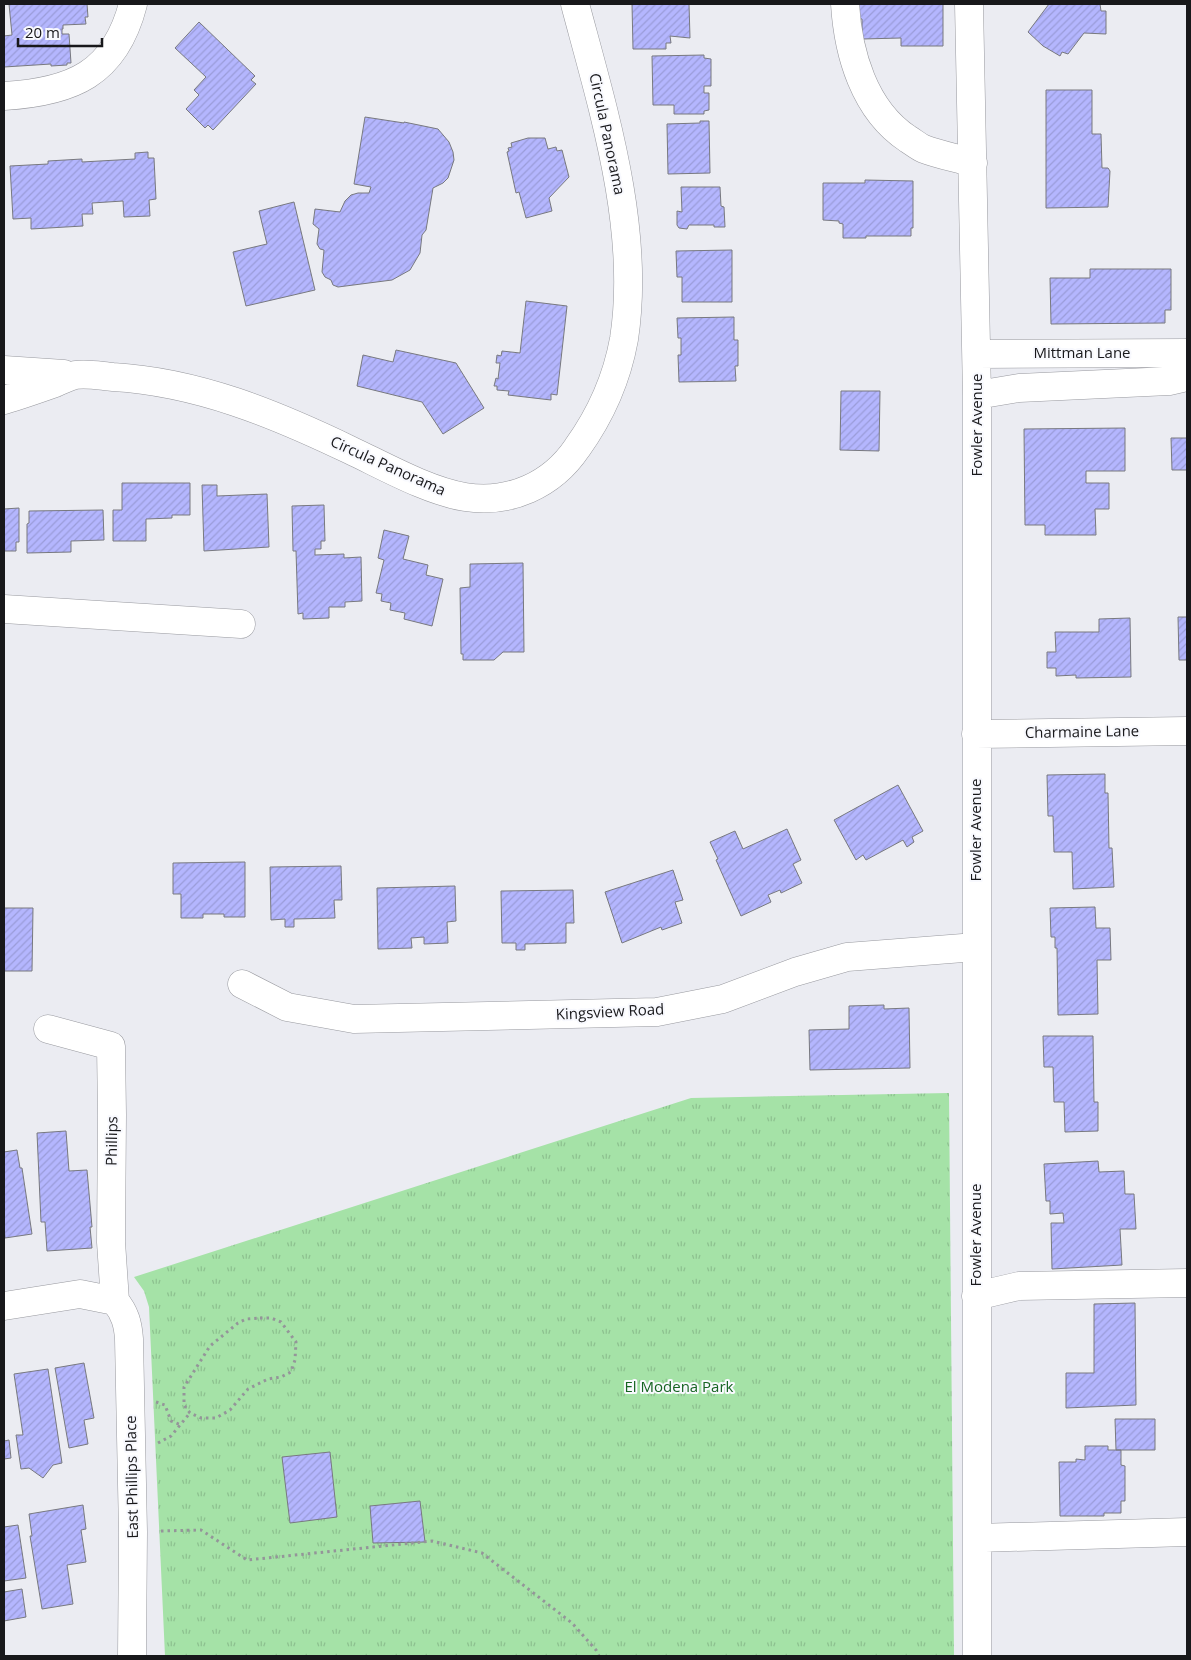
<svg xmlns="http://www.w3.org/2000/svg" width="1191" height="1660" font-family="'Open Sans',sans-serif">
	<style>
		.park { fill: url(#park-tufts) }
		.building { fill: url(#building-hatch); stroke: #78797f }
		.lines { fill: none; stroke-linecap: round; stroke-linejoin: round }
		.minor-casing { stroke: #98999f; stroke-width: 29 }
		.path { stroke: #949599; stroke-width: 3; stroke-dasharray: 2.5 4; stroke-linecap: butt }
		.minor { stroke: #fff; stroke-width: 28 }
		.labels { text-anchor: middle; stroke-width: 4; stroke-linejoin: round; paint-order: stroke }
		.street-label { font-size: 15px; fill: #18181b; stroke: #f8f9fe }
		.park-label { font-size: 15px; fill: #166422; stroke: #f8f9fe }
	</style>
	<defs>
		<pattern id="park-tufts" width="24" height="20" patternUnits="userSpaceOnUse" patternTransform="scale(1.25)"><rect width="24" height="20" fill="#a5e2a7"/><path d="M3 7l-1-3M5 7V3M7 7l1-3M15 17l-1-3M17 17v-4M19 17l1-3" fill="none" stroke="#8dc18f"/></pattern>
		<pattern id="building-hatch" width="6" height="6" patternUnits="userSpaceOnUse" patternTransform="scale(1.25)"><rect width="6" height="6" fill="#b4b6fe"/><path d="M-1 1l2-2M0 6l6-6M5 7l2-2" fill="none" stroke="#9a9cd9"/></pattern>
	</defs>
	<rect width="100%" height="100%" fill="#ebecf2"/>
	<path class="park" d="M949,1093L954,1656H165L149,1307L144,1291L134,1277L691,1098Z"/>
	<path class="building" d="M9,4H87L88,17H85L86,24L63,25V29H62V34H69L71,63H67V65L51,66V64L4,67V36L12,35Z
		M632,4H689L690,38L670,36L671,43H666V49H633Z
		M856,4H943V46H901V38L862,39V19L857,18Z
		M1049,4H1100L1101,11H1106V34L1084,33L1068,54L1062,52L1060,56L1043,46L1028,32Z
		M199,22L255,76L251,80L256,84L213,130L208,125L205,128L186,109L199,95L194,90L206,77L175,48Z
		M704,55V58L711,59V86H704V93H709V110L704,111V114H674V105H653L652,56Z
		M1046,90H1092V134H1101L1102,168H1108L1110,171L1108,207L1046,208Z
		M365,117L404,123V122L438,129L449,142L453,152L454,160L448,178L443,183L433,188L426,230L422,235L420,253L410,270L392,280L338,287L333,285L331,280L325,277L322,272L324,250L320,249L317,244L319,229L313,224L315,209L340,212L345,201L351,195L358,193H369L371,187L354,184Z
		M700,121H709L710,173L668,174L667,124L700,123Z
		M528,138H545L548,149L556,147L557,151L562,150L569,177L549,198L552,211L526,218L519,192L516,193L507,152L509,151L508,148L512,147L511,143Z
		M148,152V158H154L156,199L149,200L150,216L124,217L123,201L92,203L93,214H82L83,226L31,229V218L13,219L10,166L48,164V161L82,159V162L135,159V153Z
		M865,180L913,181V228H911V236H866V238H843V224L839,223V221L823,220V183H865Z
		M681,187H720L721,206L724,207L725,227H714V225H689L687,229L679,228L677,225V211L682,212Z
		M294,202L315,290L246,306L233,252L267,244L259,211Z
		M732,250V302H682V277H677L676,251Z
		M1090,269H1171V310H1165V323L1051,324L1050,278H1090Z
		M526,301L567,306L557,395L551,394V400L508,395L509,391L497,390V386H494L496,378L498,379L500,363H496L497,355L501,356L502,351L520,353Z
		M734,317V340H738V366H735L736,381L679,382L678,355H681V338H678L677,318Z
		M396,350L456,363L484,408L443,434L422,402L357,386L363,355L393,362Z
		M841,391H880L879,451L840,450Z
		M1125,428V471H1086V483H1109V509H1095L1096,535H1045V525H1025L1024,429Z
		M1171,438H1187V470H1172Z
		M122,483H190V515H172V518L146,519V541H113V510H122Z
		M202,485H217V496L267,494L269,547L204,551Z
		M324,505L325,541H321V549H315V555L344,554V558L361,557L362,601L345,602V607H329V618L303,619V613L298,614L296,551H293L292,506Z
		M19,508V542H16V551H4V509Z
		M103,510L104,540L71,541V552L27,553V524L29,523V511Z
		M384,530L409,536L403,559L428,565L426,575L443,579L432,626L404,619L405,613L390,610L391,603L381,601L382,594L376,593L384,560L378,558Z
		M523,563L524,652H503L494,660H463V654H461L460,588L470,587V564Z
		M1178,617H1187V660H1179Z
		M1130,618L1131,677L1076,678V675L1056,676V668H1047V652H1056L1055,632H1099V619Z
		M1105,774V793H1108L1109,848H1112L1114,887L1073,889L1072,852H1054L1053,816H1048L1047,775Z
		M898,785L923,831L912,837L914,842L907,847L903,840L866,860L863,855L856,860L834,820Z
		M787,829L801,860L793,864L802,883L781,893L780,890L768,895L771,902L741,916L716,860L718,859L710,842L735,831L743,849Z
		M245,862V917H224V914H203V918H181V894H173V863Z
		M341,866L342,900H334L335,918L294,919V927H285V919L271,920L270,867Z
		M673,870L683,900L675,902L682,923L662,930L661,927L622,943L605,892Z
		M455,886L456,921L447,922L448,943L424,944V937L411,938L412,948L378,949L377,888Z
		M573,890L574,923H566V943L525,944V950H516V943H502L501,891Z
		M1095,907L1096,928H1110L1111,960H1097L1098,1014L1058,1015L1057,948H1055V937H1051L1050,908Z
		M4,908H33L32,971H4Z
		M884,1005V1009L909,1008L910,1068L810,1070L809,1030L849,1029V1006Z
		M1043,1036H1093L1094,1102H1098V1131L1065,1132L1064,1102H1054L1053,1067H1044Z
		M66,1131L69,1171L87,1170L92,1227H90L92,1248L47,1251L45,1222H41L37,1133Z
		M17,1150L20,1168H22L32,1234L5,1238L4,1227V1152Z
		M1098,1161L1099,1172L1124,1171L1125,1194H1134L1136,1229H1120L1122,1265L1052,1269L1051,1223H1064L1063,1213L1050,1214V1201H1046L1044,1164Z
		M1135,1303L1136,1405L1066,1408V1373H1094V1304Z
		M84,1363L94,1418L84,1420L88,1444L69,1448L55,1368Z
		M48,1369L62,1463L53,1465L43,1478L29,1468L21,1469L16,1435H23L14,1374Z
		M1115,1419H1155V1450H1116Z
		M9,1440L11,1458L4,1459V1441Z
		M1085,1446H1108V1450H1121V1465L1125,1466V1501H1121V1513H1104V1516H1060L1059,1462H1076V1459L1085,1460Z
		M330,1452L337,1517L290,1523L282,1457Z
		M420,1501L425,1542L373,1543L370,1506Z
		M83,1505L86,1529L81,1530L86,1562L67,1565L73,1604L42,1609L30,1536H32L29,1514Z
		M18,1525L26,1578L4,1581V1527Z
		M22,1589L26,1617L4,1621V1592Z"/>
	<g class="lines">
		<defs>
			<path id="minor" d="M845,4C848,53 864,110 908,139C913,142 919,147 924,149C940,155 957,158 973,163
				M969,4L977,395V1656
				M4,96C72,92 115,74 133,4
				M977,354L1187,353
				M4,370L64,374
				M977,395L1019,388L1169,381L1182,378L1187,353
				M4,400C21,395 38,389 55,383C61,380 69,377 75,375C87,373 101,376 113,377C198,382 275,414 350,450C384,466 428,491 465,497C510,504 552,485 577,448C600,416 617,378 624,339C641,229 603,109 575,4
				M4,609L241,624
				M976,734L1187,731
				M242,984L287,1007L354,1019L657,1012L723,999L795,972L847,957L976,947
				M48,1029L111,1046L112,1115L111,1242L115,1301
				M976,1296L1019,1286L1187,1283
				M115,1301C125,1313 128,1324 129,1339L133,1532L132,1656
				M4,1306L80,1294L115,1301
				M977,1538L1187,1532"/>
		</defs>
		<use href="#minor" class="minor-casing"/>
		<path class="path" d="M260,1318H271L281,1322L296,1342L295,1360L291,1372L281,1377L268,1379L248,1389L230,1410L216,1418H201L190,1413L184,1405V1387L210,1346L238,1323L246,1319Z
			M156,1402L165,1405L171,1421L181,1425
			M158,1443L171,1436L190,1413
			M161,1531L201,1530L247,1560L432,1541L482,1553L572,1623L596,1650L599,1656"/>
		<use href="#minor" class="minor"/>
	</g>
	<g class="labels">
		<g class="street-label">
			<text transform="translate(607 134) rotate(78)" y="5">Circula Panorama</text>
			<text x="1082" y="358">Mittman Lane</text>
			<text transform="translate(977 425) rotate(-90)" y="5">Fowler Avenue</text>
			<text transform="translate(388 466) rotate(24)" y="5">Circula Panorama</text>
			<text transform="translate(1082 732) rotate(-1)" y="5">Charmaine Lane</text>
			<text transform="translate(976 830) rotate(-90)" y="5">Fowler Avenue</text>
			<text transform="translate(610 1012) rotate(-3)" y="5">Kingsview Road</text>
			<text transform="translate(112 1141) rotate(-89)" y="5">Phillips</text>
			<text transform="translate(976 1235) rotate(-90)" y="5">Fowler Avenue</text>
			<text transform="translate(132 1477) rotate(-91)" y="5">East Phillips Place</text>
		</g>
		<g class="park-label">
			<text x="679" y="1392">El Modena Park</text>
		</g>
	</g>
	<rect width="1191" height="1660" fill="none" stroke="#18181b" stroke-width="10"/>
	<path d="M18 38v8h84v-8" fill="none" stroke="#18181b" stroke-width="2.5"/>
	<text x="25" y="38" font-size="15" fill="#18181b" stroke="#f8f9fe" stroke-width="4" paint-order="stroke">20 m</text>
</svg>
